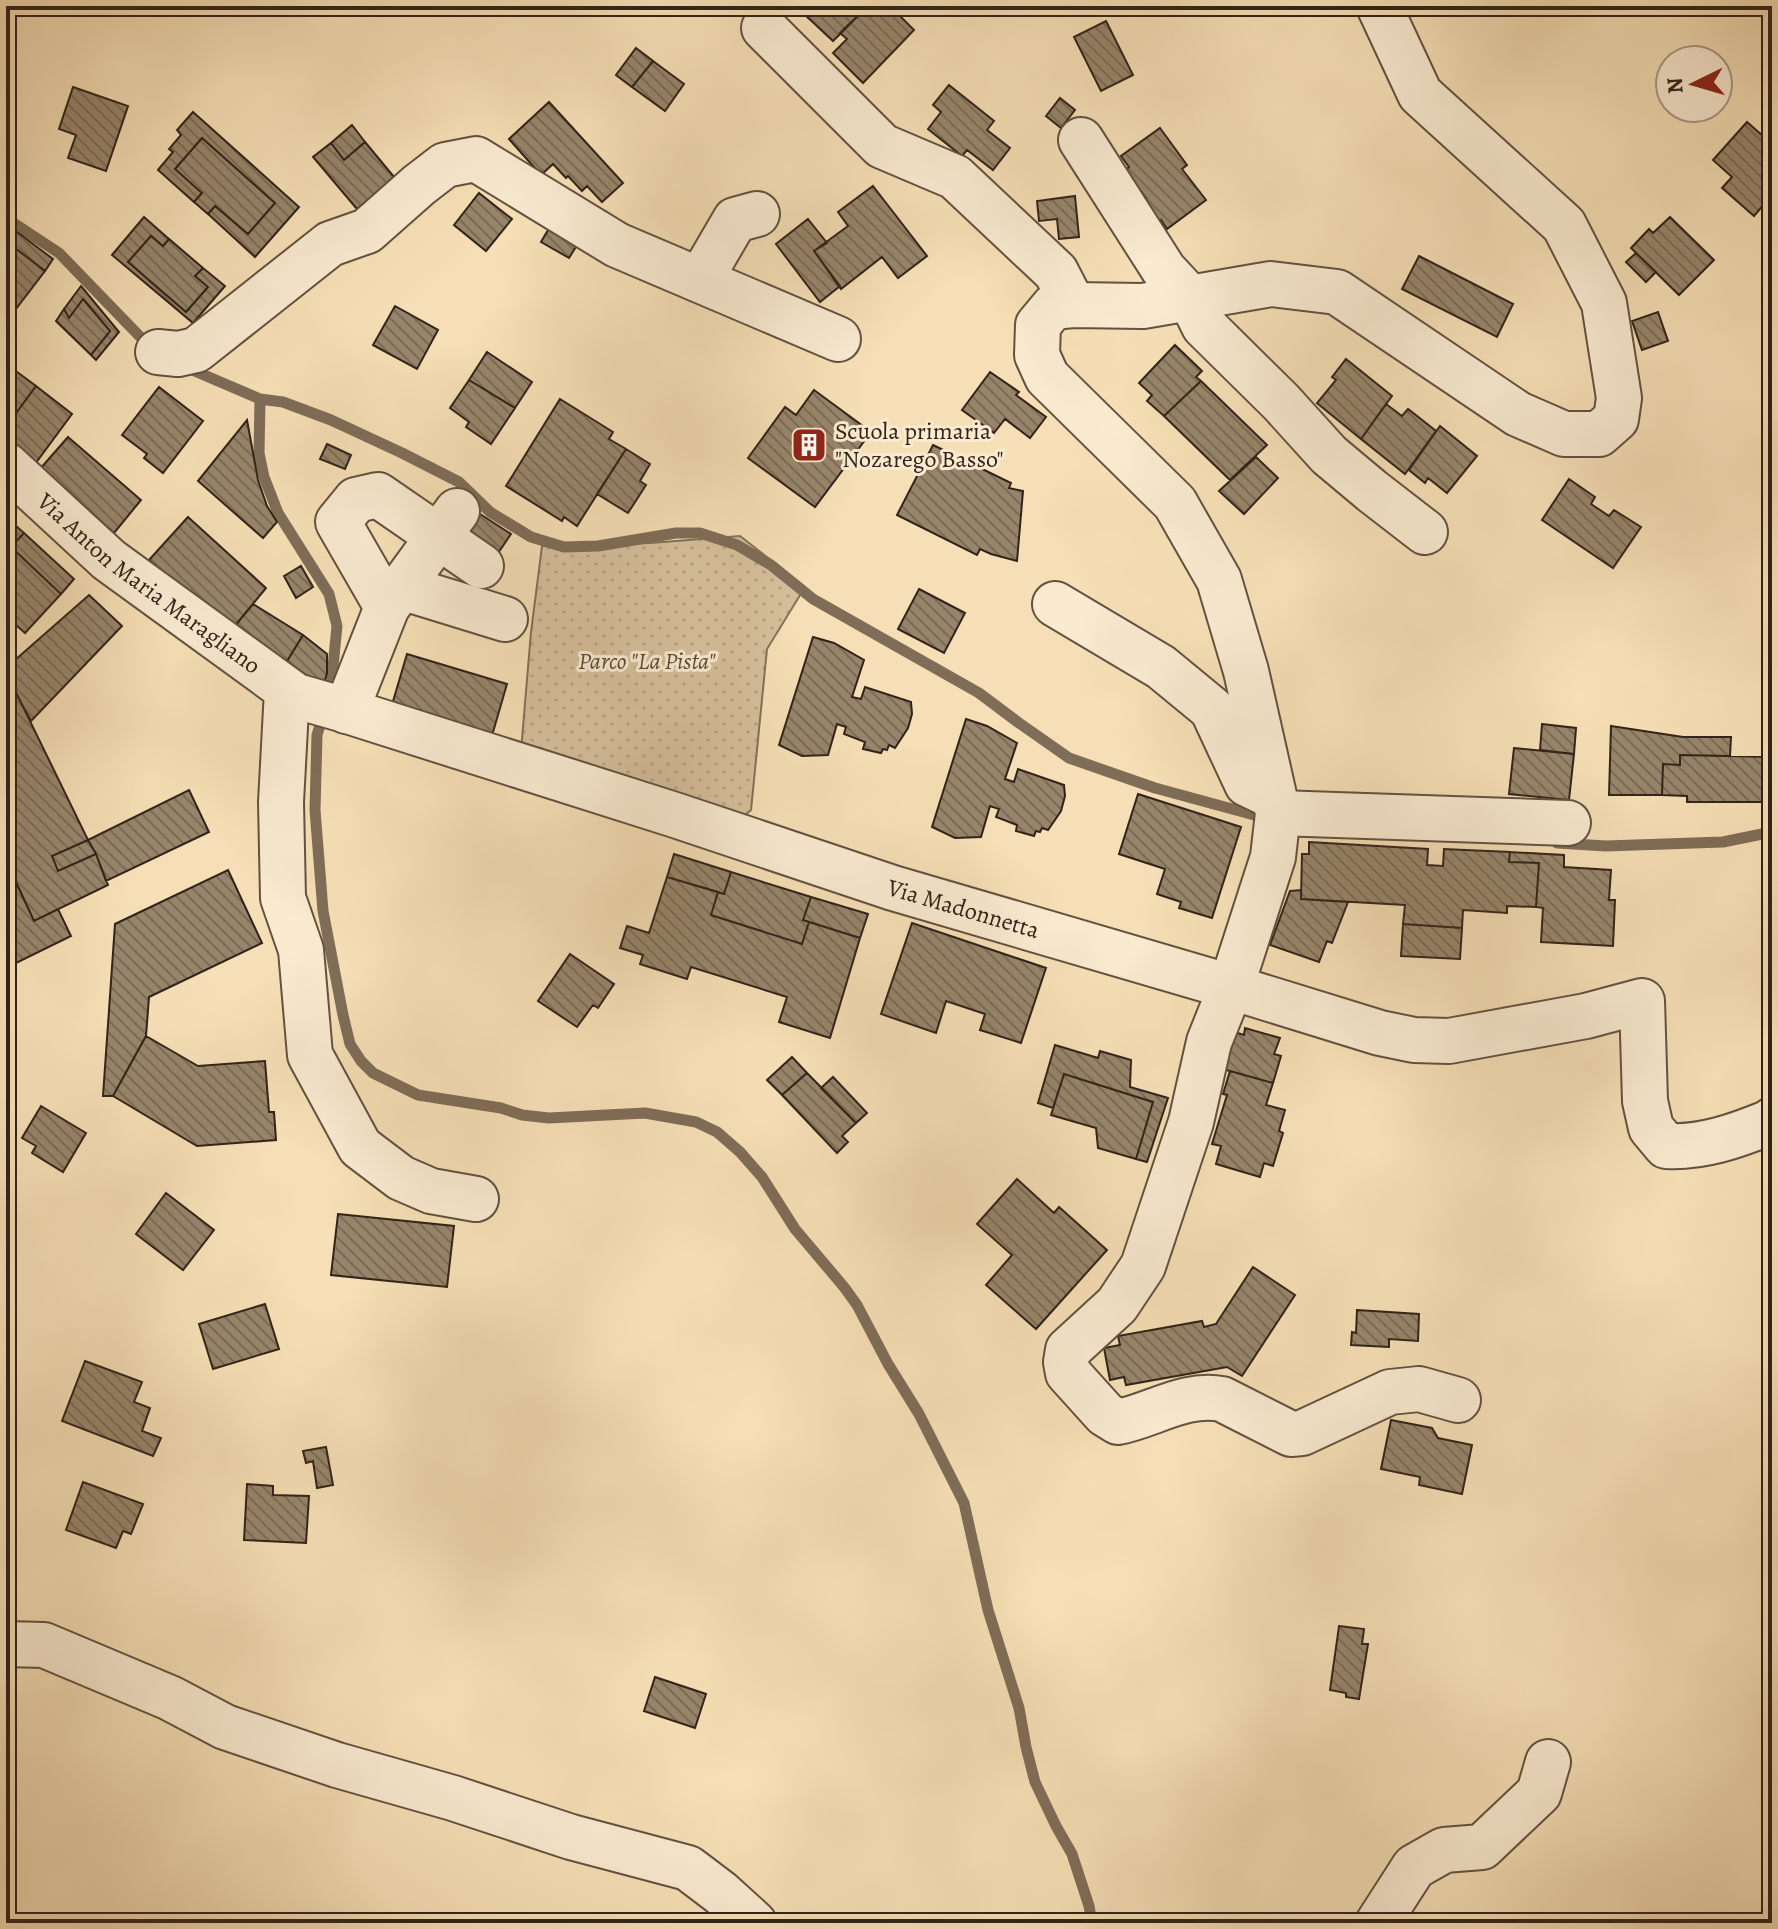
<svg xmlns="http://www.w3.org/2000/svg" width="1778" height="1929" font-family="Alegreya,serif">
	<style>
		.park { fill: url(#park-dots); stroke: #83715a; stroke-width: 2 }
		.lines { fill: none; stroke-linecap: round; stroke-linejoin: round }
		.stream { stroke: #7f6d58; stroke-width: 11 }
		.building { fill: url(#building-back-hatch); stroke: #31231a; stroke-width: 2 }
		.minor-casing { stroke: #625241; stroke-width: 48 }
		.minor { stroke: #f9ead0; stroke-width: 44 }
		.labels { text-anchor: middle; stroke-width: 6; stroke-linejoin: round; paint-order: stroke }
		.poi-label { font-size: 24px; fill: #31231a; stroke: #f9ead0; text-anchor: start }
		.street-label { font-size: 24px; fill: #31231a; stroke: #f9ead0 }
		.park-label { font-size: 24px; font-style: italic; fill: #5a4a3a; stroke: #f9ead0 }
	</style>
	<defs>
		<pattern id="park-dots" width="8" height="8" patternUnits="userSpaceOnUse" patternTransform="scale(2)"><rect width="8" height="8" fill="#d5bf9b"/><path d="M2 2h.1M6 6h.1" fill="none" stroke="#b7a485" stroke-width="1.8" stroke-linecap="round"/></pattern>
		<pattern id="building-back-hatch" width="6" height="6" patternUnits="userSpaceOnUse" patternTransform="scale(2)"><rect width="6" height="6" fill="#97856b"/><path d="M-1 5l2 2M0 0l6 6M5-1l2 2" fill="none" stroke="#7c6c57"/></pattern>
	</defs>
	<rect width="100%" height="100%" fill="#f6dfb6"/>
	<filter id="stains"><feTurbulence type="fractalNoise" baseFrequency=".0025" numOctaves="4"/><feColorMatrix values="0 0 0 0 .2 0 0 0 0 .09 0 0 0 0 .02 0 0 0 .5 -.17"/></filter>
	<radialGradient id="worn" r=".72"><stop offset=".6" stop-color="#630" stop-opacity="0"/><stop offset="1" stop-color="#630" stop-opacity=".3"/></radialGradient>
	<path class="park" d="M740,536L805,587L767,649L751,810L742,818L521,751L531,632L542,546L650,543Z"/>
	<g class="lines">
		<path class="stream" d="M6,218L59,253L151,348
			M183,366L260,399L283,402L331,420L402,453L459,482L490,512L531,537L564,547L598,546L676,533H700L737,545L771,565L813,599L979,693L1019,723L1069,758L1155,788L1269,819
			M260,399L259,453L264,477L278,513L329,594L337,626L331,687L329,696
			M324,712L317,735L315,810L323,911L343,1015L350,1044L361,1061L373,1073L418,1095L501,1108L522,1115L549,1118L645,1113L696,1122L717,1132L740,1152L762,1177L795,1229L844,1287L857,1305L888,1364L919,1414L964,1503L988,1610L1019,1708L1026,1747L1035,1782L1056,1826L1072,1854L1089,1906L1092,1923
			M1557,843L1606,846L1723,842L1772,832"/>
	</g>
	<path class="building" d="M807,6H868L833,41L804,14L810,8Z
		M882,6H890L914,30L863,83L833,53L847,39L840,33L866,8L873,15Z
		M1106,21L1133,75L1101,91L1074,37Z
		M636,48L653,61L632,87L616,75Z
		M653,61L684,84L665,111L632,87Z
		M949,85L994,121L987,130L1010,148L993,170L967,150L962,156L928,129L941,112L933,105Z
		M73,87L128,106L106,171L68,158L76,135L59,129Z
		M1060,98L1075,110L1061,128L1046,116Z
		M549,102L623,183L602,202L587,186L582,191L568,176L566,178L553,164L541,175L509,139Z
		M193,112L299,207L255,257L208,214L215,206L248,234L275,203L202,138L175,169L202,193L194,202L158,170L173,152L169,149L181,135L177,130Z
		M1747,122L1772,144V156L1769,159L1772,162V195L1754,216L1722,188L1732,177L1713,160Z
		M352,125L365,142L344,160L331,143Z
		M1160,128L1187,165L1182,169L1206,200L1167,229L1161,220L1157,223L1141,202L1146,198L1125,170L1129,167L1121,156Z
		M202,138L275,203L248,234L215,206L208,214L194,202L202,193L175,169Z
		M365,142L395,178L357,209L313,157L331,143L344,160Z
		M873,186L927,256L898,278L882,257L841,289L814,251L848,226L838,212Z
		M479,193L512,219L486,251L454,225Z
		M1075,196L1079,237L1059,239L1057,219L1039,221L1037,201Z
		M144,217L169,239L163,246L151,236L128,262L186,312L208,287L195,276L203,268L225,286L193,323L112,255Z
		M1670,217L1714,260L1679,295L1631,248L1649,229L1653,233Z
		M808,219L827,243L814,251L840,286L820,302L776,244Z
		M554,220L582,237L569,258L541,242Z
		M13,229L53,259L45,271L6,241Z
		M151,236L163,246L169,239L203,268L195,276L208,287L186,312L128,262Z
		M6,241L45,271L6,322Z
		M1636,253L1656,272L1646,282L1626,262Z
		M1419,256L1513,304L1497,337L1402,289Z
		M81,286L119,332L96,360L91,355L110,331L83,299L69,318L64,309Z
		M83,299L110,331L91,355L56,321L64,309L69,318Z
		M395,306L438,330L417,369L373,345Z
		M1658,312L1668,341L1642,350L1632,321Z
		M1175,345L1202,371L1196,377L1201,381L1164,416L1147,401L1152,395L1139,383Z
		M487,352L532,382L515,408L469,380Z
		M1346,359L1392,396L1361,439L1317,403L1336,380L1332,377Z
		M13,369L36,386L6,427V378Z
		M990,372L1019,392L1016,395L1046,417L1030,438L1005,419L994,433L962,410Z
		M469,380L515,408L491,444L466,427L469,422L450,408Z
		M1201,381L1267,445L1230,480L1164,416Z
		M36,386L72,414L35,464L6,442V427Z
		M159,387L203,421L163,473L144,458L147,454L122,435Z
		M814,390L871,432L815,507L748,458L785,407L796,415Z
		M560,399L613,432L609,439L626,449L577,526L564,517L562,521L506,486Z
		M1386,404L1402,416L1408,409L1436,431L1405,474L1361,439Z
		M247,420L258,480L267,506L277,522L263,538L198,481Z
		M1440,426L1477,456L1447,493L1428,478L1425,483L1409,470Z
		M68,437L141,500L114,533L40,469Z
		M327,444L351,455L345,469L320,459Z
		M933,445L1011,483L1009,488L1023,491L1017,561L991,554L980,549L977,555L897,515Z
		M626,449L650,464L640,481L646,485L628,513L597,494Z
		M1256,457L1278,478L1244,514L1219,491Z
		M1569,479L1595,497L1591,504L1609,516L1614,510L1641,527L1613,568L1542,520Z
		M477,512L511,534L496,556L463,534Z
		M6,517L24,533L6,552Z
		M188,517L266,588L229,633L149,560Z
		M24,533L74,579L61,594L11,547Z
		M11,547L61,594L25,633L6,616V552Z
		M301,566L313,587L296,598L284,576Z
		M919,589L965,613L944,653L898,629Z
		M89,595L122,626L31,721L6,675V668Z
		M253,604L303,635L281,671L229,633Z
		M303,635L327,654V673L323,687L281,671Z
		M813,637L834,643L864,660L852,697L861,699L865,687L911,702L912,714L908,728L895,748L889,745L887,750L883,749L881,753L863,749L865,742L844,734L846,727L837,724L828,755L802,756L779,745Z
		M407,654L507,684L491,739L391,708Z
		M9,678L88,840L52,856L58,871L96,854L108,885L34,921L6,860V679Z
		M966,719L987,726L1017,743L1005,779L1014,782L1018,769L1064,785L1065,796L1061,811L1048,830L1042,828L1040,832L1036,831L1034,836L1016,831L1017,825L996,817L999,809L990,806L981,837L955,838L932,827Z
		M1542,724L1576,728L1574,754L1540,750Z
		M1611,726L1683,737H1731L1730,756L1680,755V765L1663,764L1662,795H1609Z
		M1514,748L1574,754L1569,800L1509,794Z
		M1680,755L1772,757V802H1687V796L1662,795L1663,764L1680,765Z
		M189,790L209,832L106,881L96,854L88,840Z
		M1138,794L1241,827L1212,918L1179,908L1181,902L1157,894L1165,869L1119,854Z
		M88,840L96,854L58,871L52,856Z
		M1309,842L1428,849L1427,865L1443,866L1444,849L1510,852L1509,862L1539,863L1536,907L1507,906V913L1463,910L1462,928L1403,924L1405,905L1301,899L1302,854H1309Z
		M1510,852L1564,855V867L1611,870L1609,900H1615L1613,946L1541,942L1543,908L1536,907L1539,863L1509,862Z
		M674,854L731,872L724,894L667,877Z
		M6,861L34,921L58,909L71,936L6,968Z
		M228,870L262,943L149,997L146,1036L113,1096H103L115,924Z
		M731,872L811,897L803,920L809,922L802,944L711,915L718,892L724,894Z
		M667,877L718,892L711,915L802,944L809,922L860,938L830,1038L779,1022L787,997L691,967L687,979L640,964L643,955L620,948L627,926L649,933Z
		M1301,890V899L1348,902L1332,943L1327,941L1319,962L1270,945L1290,891Z
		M811,897L868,914L860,938L803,920Z
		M912,923L1046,968L1021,1043L980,1030L985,1014L946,1001L936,1033L881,1014Z
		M1403,924L1462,928L1460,959L1401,956Z
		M570,954L614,984L598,1008L593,1005L577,1027L538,1001Z
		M1222,1028L1244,1035L1245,1028L1280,1038L1274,1054L1281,1056L1273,1083L1219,1068Z
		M146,1036L198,1066L265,1061L269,1112H274L276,1140L197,1146L113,1096Z
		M1055,1045L1098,1058L1100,1051L1131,1060L1130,1087L1168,1098L1147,1162L1136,1159L1153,1102L1064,1074L1053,1108L1038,1103Z
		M792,1057L807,1073L782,1095L767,1080Z
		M1230,1071L1273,1083L1266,1105L1285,1110L1279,1131L1283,1133L1273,1166L1264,1163L1260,1177L1216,1164L1221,1146L1212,1144L1227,1095L1223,1094Z
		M807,1073L856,1123L842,1136L848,1142L837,1153L782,1095Z
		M1064,1074L1153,1102L1136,1159L1098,1148L1096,1128L1051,1115Z
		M833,1077L867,1113L856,1123L821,1088Z
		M41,1106L86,1133L63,1172L32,1153L36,1146L22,1138Z
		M1017,1179L1054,1213L1059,1207L1107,1250L1036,1329L986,1285L1012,1255L977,1224Z
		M166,1193L214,1230L183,1270L136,1234Z
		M338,1214L454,1226L447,1287L331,1275Z
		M1253,1267L1295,1295L1242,1376L1227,1367L1126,1385L1124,1377L1110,1380L1104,1348L1120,1345L1118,1336L1202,1321L1204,1327L1216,1324Z
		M265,1304L279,1349L213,1369L199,1324Z
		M1357,1310L1419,1314L1418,1341L1389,1339V1347L1351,1345L1352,1332L1356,1333Z
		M85,1361L142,1382L134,1402L150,1408L142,1431L161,1438L153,1456L62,1421Z
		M1391,1420L1432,1428L1438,1438L1472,1445L1462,1494L1419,1485L1420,1477L1381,1469Z
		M326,1447L333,1485L317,1488L313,1461L306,1463L303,1451Z
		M83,1482L143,1504L131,1534L123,1531L116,1548L66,1530Z
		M247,1484L273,1486V1495L309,1496L306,1543L244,1540Z
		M1339,1626L1364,1629L1362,1644H1368L1359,1699L1346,1697V1693L1330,1690Z
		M655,1677L706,1694L695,1728L644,1711Z"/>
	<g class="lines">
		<defs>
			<g id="minor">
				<path d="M1379,6L1420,94L1564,225L1604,303L1619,398L1616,419L1599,434H1564L1518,414L1337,292L1271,284L1143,306L1073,305L1053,307L1038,325L1037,355L1047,377L1175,503L1219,580L1246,671L1278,813L1273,857L1231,987L1209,1042L1191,1122L1143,1266L1117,1305L1068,1350L1066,1362L1068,1373L1105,1414L1118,1422C1153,1415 1185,1392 1222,1399L1291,1434L1302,1433L1390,1392L1419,1389L1458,1400"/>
				<path d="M764,28L882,146L955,177L1056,272L1073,305"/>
				<path d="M1081,140L1164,270L1190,298L1204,326L1281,402L1329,455L1372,491L1425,532"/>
				<path d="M700,280L735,220L757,214"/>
				<path d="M158,352L178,354L196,350L330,244L367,231L419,185L445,165L476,159L617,245L838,339"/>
				<path id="s1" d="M6,465L109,560L296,696L338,708L675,815L893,888L1231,987L1380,1033L1414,1040L1449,1041L1586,1016L1642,1001L1645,1101L1651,1128L1666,1146C1702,1148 1736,1136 1770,1122L1772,1120"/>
				<path d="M401,587L505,619"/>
				<path d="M1055,604L1161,667L1212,709L1247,784L1274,797"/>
				<path d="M387,607L338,522L356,500L378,495L481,566"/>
				<path d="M287,690L281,802L283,898L301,950L310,1055L360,1147L401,1178L431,1191L476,1199"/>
				<path d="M346,711L387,607L457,511"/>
				<path d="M1278,813L1568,823"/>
				<path d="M6,1644L44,1645L170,1698L225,1727L337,1765L453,1798L571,1837L688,1868L721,1893L754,1923"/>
				<path d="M1378,1923L1414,1867L1444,1850L1482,1847L1539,1793L1548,1762"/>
			</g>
		</defs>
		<use href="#minor" class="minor-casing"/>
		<use href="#minor" class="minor"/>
	</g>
	<defs>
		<symbol id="building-square" viewBox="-11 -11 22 22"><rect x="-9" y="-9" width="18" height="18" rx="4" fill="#8f2418" stroke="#f9ead0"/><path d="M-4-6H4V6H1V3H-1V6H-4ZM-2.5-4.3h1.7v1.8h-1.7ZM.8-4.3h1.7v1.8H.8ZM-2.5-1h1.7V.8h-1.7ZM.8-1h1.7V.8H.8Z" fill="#fff"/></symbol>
	</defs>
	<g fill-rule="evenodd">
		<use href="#building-square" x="789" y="425" width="40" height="40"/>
	</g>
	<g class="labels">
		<g class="poi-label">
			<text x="835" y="439">Scuola primaria<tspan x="835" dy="28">"Nozarego Basso"</tspan></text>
		</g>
		<g class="street-label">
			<text dy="8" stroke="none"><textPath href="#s1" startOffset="186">Via Anton Maria Maragliano</textPath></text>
			<text dy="8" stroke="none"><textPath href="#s1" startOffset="1072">Via Madonnetta</textPath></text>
		</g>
		<g class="park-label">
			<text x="647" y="669">Parco "La Pista"</text>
		</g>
	</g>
	<rect width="1778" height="1929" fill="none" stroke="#f6dfb6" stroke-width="32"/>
	<rect x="8" y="8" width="1762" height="1913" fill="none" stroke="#31231a" stroke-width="4"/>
	<rect x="16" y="16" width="1746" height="1897" fill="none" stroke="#31231a" stroke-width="2"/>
	<g transform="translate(1694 84) rotate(265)"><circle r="38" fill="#f9ead0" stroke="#a99a87" stroke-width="2"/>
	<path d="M0-6L14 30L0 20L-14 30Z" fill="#8f2418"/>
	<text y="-12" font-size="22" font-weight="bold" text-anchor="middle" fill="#31231a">N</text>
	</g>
	<rect width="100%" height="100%" filter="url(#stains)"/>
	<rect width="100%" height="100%" fill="url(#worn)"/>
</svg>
